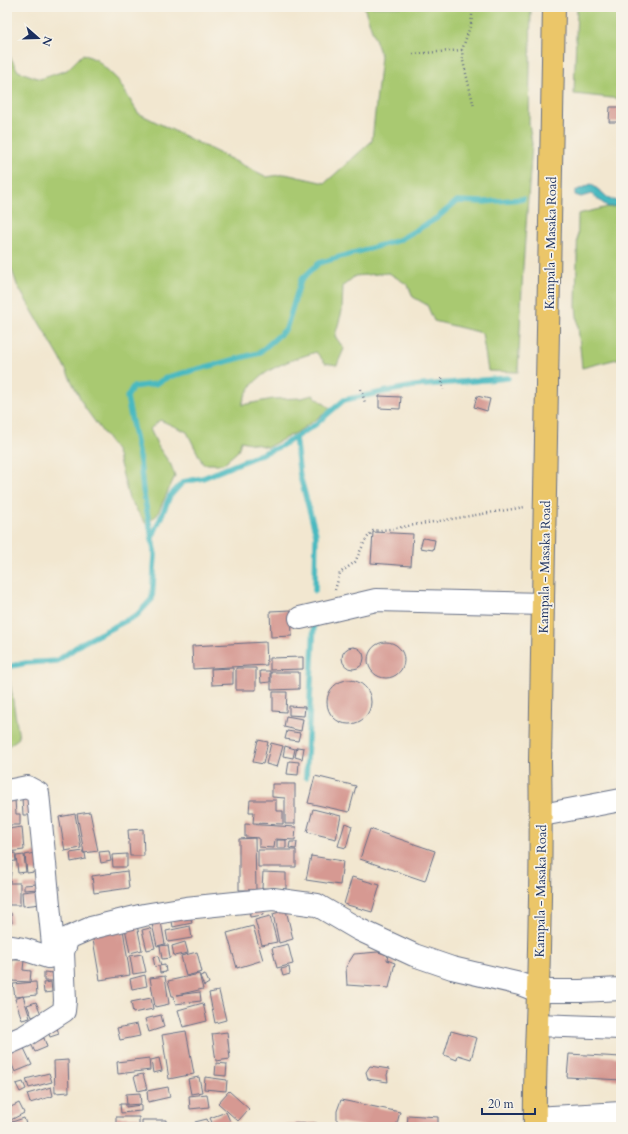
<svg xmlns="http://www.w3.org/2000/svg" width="628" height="1134" font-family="Cardo,serif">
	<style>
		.green { fill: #a9c971; stroke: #627c68 }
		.water { fill: #49b9c0; stroke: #32748f }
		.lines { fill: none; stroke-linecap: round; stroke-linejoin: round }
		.stream { stroke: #49b9c0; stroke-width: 5.5 }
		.building { fill: #d69992 }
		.minor-casing { stroke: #666f86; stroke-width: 24 }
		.major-casing { stroke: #666f86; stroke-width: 24 }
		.path { stroke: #666f86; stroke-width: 2.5; stroke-dasharray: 1 3; stroke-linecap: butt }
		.minor { stroke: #fff; stroke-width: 22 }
		.major { stroke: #ebc669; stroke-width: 22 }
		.labels { text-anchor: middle; stroke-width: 3.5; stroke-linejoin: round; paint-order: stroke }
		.street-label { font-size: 13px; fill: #1b2f5e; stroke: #f7f3e8 }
	</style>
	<rect width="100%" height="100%" fill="#f7f3e8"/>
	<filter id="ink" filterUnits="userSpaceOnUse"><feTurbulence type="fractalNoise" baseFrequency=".025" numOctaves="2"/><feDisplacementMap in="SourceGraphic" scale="8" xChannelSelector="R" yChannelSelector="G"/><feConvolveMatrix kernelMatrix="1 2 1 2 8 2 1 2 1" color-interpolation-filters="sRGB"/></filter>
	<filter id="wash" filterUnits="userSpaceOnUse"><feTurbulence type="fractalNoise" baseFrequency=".012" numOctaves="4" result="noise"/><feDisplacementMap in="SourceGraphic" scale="16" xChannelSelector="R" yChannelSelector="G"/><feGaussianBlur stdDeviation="0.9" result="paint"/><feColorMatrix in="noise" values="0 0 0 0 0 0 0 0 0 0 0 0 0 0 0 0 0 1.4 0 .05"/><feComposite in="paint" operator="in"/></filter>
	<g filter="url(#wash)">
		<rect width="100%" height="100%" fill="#f2e7d0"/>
		<path class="green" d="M364,7H531L529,123L532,144L523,267L518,372L488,371L482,333L434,321L427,305L413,297L408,285L389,273L355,276L343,286L342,311L335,336L344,349L337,365L325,363L316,352C288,361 250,372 242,405L273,399L301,398L313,395L331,409L299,431L268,447L241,441L238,451L223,464H203L187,432L160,420L150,429L159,448L171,465L175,476L157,515L146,524L129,499L117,452L85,408L60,358L17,285L7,255V51L18,71L40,79L67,70L83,54L97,60L118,80L138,113L267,177L285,174L325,183L372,141L381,56Z
			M577,7H621V99L574,94Z
			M621,206V358L582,368L576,306L578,214L608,207Z
			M7,664L19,738L7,747Z"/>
		<path class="water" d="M591,184L604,194L607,197L621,203V206L608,207L591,194L581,197L575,195V191Z"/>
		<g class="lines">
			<path class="stream" d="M295,437L300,476L316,534L315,591
				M152,538L170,496L183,482L203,478L281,446L315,425L344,400L413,386L508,378
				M7,667L26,663L57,661L82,643L137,615L152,599L155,555L143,490L140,462L127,397L133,387L155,384L168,377L259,353L286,329L301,280L319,263L399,240L437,218L457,201L483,202L523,199
				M306,777L314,623"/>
		</g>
		<g id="blocks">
			<path class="building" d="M610,107H621V122H609Z
				M379,396L401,397L400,409L379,408Z
				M477,396L490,399L487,411L474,407Z
				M373,532L413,534L411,566L371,563Z
				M423,538L435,540L433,550L420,548Z
				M291,610L292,636L271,637L270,611Z
				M368 660a18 18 0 1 1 36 0a18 18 0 1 1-36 0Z
				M266,642L267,665L193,669L192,646Z
				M342 658a11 11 0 1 1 22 0a11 11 0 1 1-22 0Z
				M303,657V669L270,670V658Z
				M233,668V684L212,685L211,669Z
				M236,668H256V690H236Z
				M260,671H270V682L261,683Z
				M271,672H299V689L271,690Z
				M327 702a22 22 0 1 1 44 0a22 22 0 1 1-44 0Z
				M273,692H287L286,712L273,711Z
				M289,706L305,707L304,716L289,715Z
				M286,716L303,719L301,731L284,727Z
				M287,731L300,733L298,741L285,739Z
				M258,740L268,742L263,764L253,762Z
				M271,743L283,746L277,767L266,764Z
				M285,746L295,749L293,758L283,756Z
				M297,747L304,748L302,759L295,757Z
				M289,761L299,762L298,775L287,774Z
				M315,776L356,786L349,812L308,803Z
				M272,784H295V824H285V798L272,797Z
				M22,797H31L33,815H23Z
				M7,800H15L16,814H20V825H7Z
				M250,800H276V811H283V824L253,823L254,812H249Z
				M313,809L341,816L336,839L307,832Z
				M90,812L98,851L84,853L77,814Z
				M75,814L81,848L65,851L59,817Z
				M345,823L352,826L346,848L338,846Z
				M245,824L296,827L295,840L275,839L274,848L259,847V838L245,837Z
				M22,827L24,850L8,852L7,829Z
				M143,829L144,856H130L128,830Z
				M370,829L435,851L425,881L360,859Z
				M255,838L256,890H239V839Z
				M277,840H286V848H277Z
				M290,842H297L296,849L289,848Z
				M258,850H296V867H258Z
				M83,851V853H85L86,859L71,862L70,853Z
				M109,851L111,861L101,863L99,852Z
				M39,852L41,871L27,873L25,855Z
				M15,853L16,861L7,862V854Z
				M127,854V867H113L112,855Z
				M24,855L26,872L18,873L16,856Z
				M311,856L343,861L340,885L306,880Z
				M7,862L12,863L10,882H7Z
				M127,871L129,888L94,893L92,876Z
				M263,872L286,873V889L262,888Z
				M352,877L380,885L372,912L344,904Z
				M8,883H20V905H9Z
				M37,884L38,889L24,890V885Z
				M40,890L41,904L23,906L22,892Z
				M261,905L263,915L250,917L249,907Z
				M286,910L293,939L279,943L273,914Z
				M189,911L192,923L173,927L171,916Z
				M7,912L11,913L12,923H7Z
				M270,916L277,942L262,945L255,920Z
				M161,922L165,944L157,946L152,924Z
				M137,925L142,950L130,953L125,928Z
				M190,926L192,938L168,942L166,931Z
				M253,926L263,960L237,968L227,933Z
				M150,928L155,948L147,950L142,930Z
				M123,929L130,975L100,980L92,934Z
				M185,942L188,953L174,956L172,946Z
				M288,944L293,964L277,968L272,948Z
				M168,945L170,958L162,959L160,946Z
				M197,952L202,972L186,976L181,956Z
				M378,952L388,955L387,960L395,963L389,988L347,985L346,967L354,954Z
				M142,954L146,972L133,974L130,956Z
				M158,956L161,965L155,967L153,957Z
				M12,960H24L23,970L31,971L30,982L11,981Z
				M165,965L166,972L160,973L159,966Z
				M289,967L290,974L283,976L281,969Z
				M44,972L53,973V981H44Z
				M199,974L203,989L177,995L200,992L201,1001L175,1004L174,996H172L168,981Z
				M205,974L209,983L204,986L200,976Z
				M145,975L147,986L132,989L130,979Z
				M165,976L169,1004L155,1007L150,978Z
				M35,982H36L37,995L15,997L13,984Z
				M51,982L52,992L44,993L43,983Z
				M219,991L226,1020L215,1023L209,993Z
				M23,996L30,1018L22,1020L15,999Z
				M151,998L153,1009L133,1013L131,1002Z
				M36,1002L41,1014L32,1017L27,1005Z
				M203,1003L207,1021L183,1027L178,1010Z
				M161,1015L164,1027L149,1032L145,1019Z
				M137,1024L140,1036L120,1040L117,1028Z
				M56,1025L59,1034L50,1037L47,1029Z
				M186,1031L194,1074L169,1079L162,1035Z
				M451,1031L477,1038L471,1059L458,1055L457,1060L444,1055Z
				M227,1032L230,1059L216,1061L212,1034Z
				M44,1038L47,1047L35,1052L31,1044Z
				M22,1044L32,1065L15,1072L7,1053Z
				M569,1054L621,1057V1080L567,1077Z
				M149,1058L150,1070L118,1074L117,1062Z
				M159,1058L162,1071L153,1073L151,1060Z
				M68,1060L69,1092L55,1093L54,1061Z
				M7,1062L13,1074L7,1077Z
				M216,1063L227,1064L226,1076L215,1075Z
				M370,1066L389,1069L387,1075L388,1082L368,1079L366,1072Z
				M49,1073L52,1082L29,1088L26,1079Z
				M143,1074L147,1089L138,1091L134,1076Z
				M199,1077L202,1092L191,1094L188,1079Z
				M205,1077L227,1080L226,1091L204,1089Z
				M23,1082L26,1089L20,1092L16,1084Z
				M51,1087L53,1096L30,1103L27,1094Z
				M168,1087L170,1097L148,1102L147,1091Z
				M229,1091L249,1109L238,1121L218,1103Z
				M140,1093L141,1104L127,1105L126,1094Z
				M207,1094L209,1107L190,1109L189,1096Z
				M341,1100L400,1112L396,1127H367L337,1122V1111Z
				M19,1103L24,1113L9,1121L7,1116V1109Z
				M120,1104H126V1107L141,1105V1111L121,1113Z
				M226,1112L232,1126L228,1127H214L210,1118Z
				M408,1115L438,1117V1127H407Z
				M116,1117H139V1127H116Z
				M24,1118L27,1127H10L9,1123Z
				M207,1119L209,1127H197L195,1122Z
				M142,1120H166V1127H142Z
				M317,1123V1127H285V1124Z"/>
		</g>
	</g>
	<g filter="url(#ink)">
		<use href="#blocks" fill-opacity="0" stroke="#666f86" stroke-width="1"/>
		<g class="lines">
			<defs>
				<path id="minor" d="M300,618L376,600L543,604
					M7,791L27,787L38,793L54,955
					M542,815L621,800
					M7,946L23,949L48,957L63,952L68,938L91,928L144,915L186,908L273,899L317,905L358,929L414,955L452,968L520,984L538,991H580L621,989
					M537,1025L621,1028
					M7,1044L25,1036L64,1011L65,1001L63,952
					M535,1118L621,1113"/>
				<path id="major" d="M535,1127C534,1081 537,1036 538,990C540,914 542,838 540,762L554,7"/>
			</defs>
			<use href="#minor" class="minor-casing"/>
			<use href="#major" class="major-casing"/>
			<path class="path" d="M473,7L471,24L462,50L463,61L474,107
				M413,54L462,50
				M442,378L443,390
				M361,389L365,403
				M335,590L340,573L355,562L366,539L373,531L390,529L525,507"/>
			<use href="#minor" class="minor"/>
			<use href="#major" class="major"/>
		</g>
	</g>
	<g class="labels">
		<g class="street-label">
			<text transform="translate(550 243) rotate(-89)" y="5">Kampala - Masaka Road</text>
			<text transform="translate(544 567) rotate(-89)" y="5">Kampala - Masaka Road</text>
			<text transform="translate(540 891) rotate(-89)" y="5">Kampala - Masaka Road</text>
		</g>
	</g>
	<rect width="628" height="1134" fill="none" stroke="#f7f3e8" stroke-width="24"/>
	<g transform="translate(38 38) rotate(110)" stroke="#f7f3e8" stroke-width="3" paint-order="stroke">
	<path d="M0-3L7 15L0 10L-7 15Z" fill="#1b2f5e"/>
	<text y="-6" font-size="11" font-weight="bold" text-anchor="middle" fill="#1b2f5e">N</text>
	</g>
	<path d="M482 1108v6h53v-6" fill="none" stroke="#1b2f5e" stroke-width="2"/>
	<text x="488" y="1108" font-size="12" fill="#1b2f5e" stroke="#f7f3e8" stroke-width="3" paint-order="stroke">20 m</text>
</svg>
